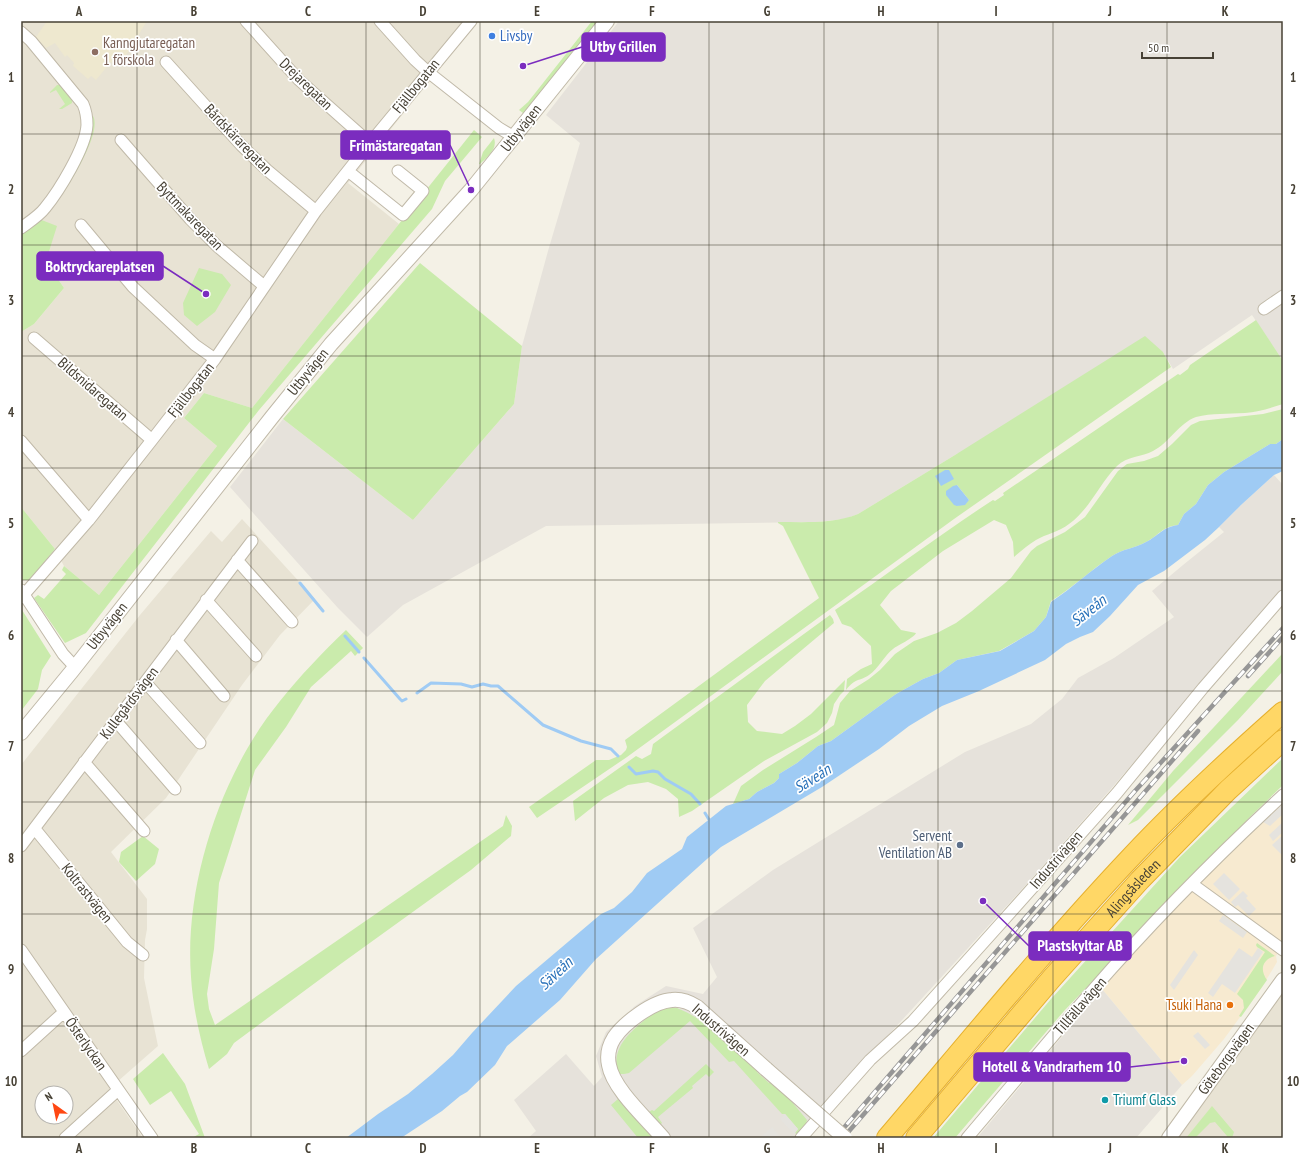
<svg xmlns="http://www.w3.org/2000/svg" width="1304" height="1159" font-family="'PT Sans Narrow',sans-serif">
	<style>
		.residential { fill: #e8e3d4; fill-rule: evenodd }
		.commercial { fill: #f7ead0 }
		.industrial { fill: #e6e2db }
		.education { fill: #eee8cf }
		.green { fill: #caebac; fill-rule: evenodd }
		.parking { fill: #e5e3de }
		.water { fill: #9fcbf4 }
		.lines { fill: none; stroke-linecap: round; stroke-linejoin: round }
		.stream { stroke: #9fcbf4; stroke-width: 3 }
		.minor-casing { stroke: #c0b9a8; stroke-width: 13 }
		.tertiary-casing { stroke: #c0b9a8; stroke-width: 16 }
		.motorway-casing { stroke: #e6b02e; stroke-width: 22 }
		.minor { stroke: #fff; stroke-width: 11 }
		.tertiary { stroke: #fff; stroke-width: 14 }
		.motorway { stroke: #ffd766; stroke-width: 20 }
		.rail-casing { stroke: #969696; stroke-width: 4.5 }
		.rail { stroke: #fff; stroke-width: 3; stroke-dasharray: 9; stroke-linecap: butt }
		.tertiary-bridge-casing { stroke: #c0b9a8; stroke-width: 16; stroke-linecap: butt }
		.tertiary-bridge { stroke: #fff; stroke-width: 14 }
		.grid { fill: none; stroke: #474135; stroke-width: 1; stroke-opacity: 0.55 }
		.shop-dot { fill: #3f7fe0; stroke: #fff; stroke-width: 1.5 }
		.education-dot { fill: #8d6e63; stroke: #fff; stroke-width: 1.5 }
		.service-dot { fill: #5c6f8a; stroke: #fff; stroke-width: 1.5 }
		.food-dot { fill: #e8710a; stroke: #fff; stroke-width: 1.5 }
		.culture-dot { fill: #0f9aa8; stroke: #fff; stroke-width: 1.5 }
		.labels { text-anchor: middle; stroke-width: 3.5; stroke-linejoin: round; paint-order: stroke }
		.shop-label { font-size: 15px; fill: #366cbe; stroke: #fff; text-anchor: start }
		.education-label { font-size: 15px; fill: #785e54; stroke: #fff; text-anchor: start }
		.street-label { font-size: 15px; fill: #474135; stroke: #fff }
		.service-label { font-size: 15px; fill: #4e5e75; stroke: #fff; text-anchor: end }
		.food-label { font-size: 15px; fill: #c56008; stroke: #fff; text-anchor: end }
		.culture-label { font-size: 15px; fill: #0d838f; stroke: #fff; text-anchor: start }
		.water-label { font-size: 16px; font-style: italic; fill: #2871b9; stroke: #fff }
		.leader { fill: none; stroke: #7b2cbf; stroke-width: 1.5 }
		.callout-dot { fill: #7b2cbf; stroke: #fff; stroke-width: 1.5 }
		.callout { fill: #7b2cbf; stroke: #7b2cbf; stroke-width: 1.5 }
		.callout-label { font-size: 16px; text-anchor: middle; font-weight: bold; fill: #fff }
		.neatline { fill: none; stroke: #474135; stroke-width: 1.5 }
		.grid-label { font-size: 13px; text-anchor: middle; font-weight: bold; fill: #474135 }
	</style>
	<rect width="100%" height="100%" fill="#f4f1e6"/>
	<path class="residential" d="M21,21H480L468,32L348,183L399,224L252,408L204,393L184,418L217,446L99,595L64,566L55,549L21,507V332L34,324L64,288L46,261L39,219L21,234Z
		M242,519L315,599L280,635L242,685L166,798L111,852L147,899V929L145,940L144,978L158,1046L109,1089L143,1138H21V765L140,615L211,531L222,542ZM42,1093H66V1117H42Z
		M1283,984V1138H1175Z"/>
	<path class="commercial" d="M1283,800V945L1276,956L1277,962L1262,987L1224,1039L1192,1076L1182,1085L1102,989L1131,954L1189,893Z"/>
	<path class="industrial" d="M619,21H1283V361L1252,315L1173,369L1163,352L955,455L858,514L845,519L817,522L546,526L403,605L367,637L338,608L230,487L283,419L413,520L514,404L522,346L548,251L580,143L546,115Z
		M1274,475L1283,485V591L1217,665L1110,790L1023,888L794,1138H528L536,1131L514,1100L566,1054L594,1086L602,1077L596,1056L606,1032L635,1006L666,986L703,994L717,977L693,928L773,870L965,752L1031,724L1062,699L1078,678L1114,658L1174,617L1152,591L1183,565L1224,532L1219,527L1241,505Z
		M1102,989L1182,1085L1136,1138H977Z"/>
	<path class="education" d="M47,21H147L123,60L122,59L118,66L111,62L96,80L91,76L88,79L73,66L74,63L67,55L65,57L55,43L46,48L36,37Z"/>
	<path class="green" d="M592,21H599L526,111L523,113L519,110L528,102Z
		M57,85H61L72,99V103L62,109H59L65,104L56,90L50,93V92Z
		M92,116H93C102,131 73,178 64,192L62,191L89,142Z
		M474,130L482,137L445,181L432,209L259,410L86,633L65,643L34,598L38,595L44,599L66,574L62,570L64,566L99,595L217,446L184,418L204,393L252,408Z
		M494,138C498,149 487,157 480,164H479L483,152Z
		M39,219L57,226L46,261L64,288L34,324L21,332V234Z
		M420,263L522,346L514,404L413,520L283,419Z
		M199,268L222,274L231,285L215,312L197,326L184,315L183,303Z
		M1256,320L1283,361V404C1270,408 1258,412 1245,413C1228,414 1212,413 1196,417C1179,423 1169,443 1153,451C1142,457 1127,456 1117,466C1099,484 1090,509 1069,524C1059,532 1046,534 1036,540C1028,545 1021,551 1014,557L1013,542L1006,525L994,520L943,551L891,591L880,605L901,630L916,633C914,638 898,645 893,649C884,656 879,668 869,675C859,682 856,677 846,690L847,679L861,669L872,664L871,646L851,627L842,624L835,610C888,574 939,535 993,500L995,501L1004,495L1003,493L1178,374L1180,375L1188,369L1190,365Z
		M1145,336L1163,352L1171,367L954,519L627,757L537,818L529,807L596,760H609L621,755L626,750L627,747L625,740L819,598L783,526L778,523V522C805,522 833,524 858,514L955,455ZM957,485L969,500L957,506Z
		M1283,409V439L1276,444H1270L1224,472L1208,485L1196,504L1184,514L1178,525C1161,527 1160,535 1146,542C1136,548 1122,549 1112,556C1091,570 1072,588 1051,601L1046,617L1034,631L999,651L957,660L939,673L923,679L896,694L831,741L818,746L797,763L779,774V778L774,783L757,792L749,799L733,804L741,786L763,770L816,737L834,725L840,703L850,691L869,679L880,670L895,654L914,641L937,633L956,623L972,611L1011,578L1031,551L1037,546L1065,532L1085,517L1118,471L1127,464L1144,461L1158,456L1172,444L1191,425L1200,421L1263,414Z
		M21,507L55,549L30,580H22L21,578Z
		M22,610L51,656L42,670L38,689L21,711V612Z
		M830,615L833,619L834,623L765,681L747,705L748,722L757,731L782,734L795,726L811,714L845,680L844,691L840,695L834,704L832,713L827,723L817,732L764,761L692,811L679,817L678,799L666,789L648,782L628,785L604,798L575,821L573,801L636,756L642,759L651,754L653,744Z
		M346,630L363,648L355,656L351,651L311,687L286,727L255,770L219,883L214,949L207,994L209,1009L215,1025L503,826L506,815L512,826L511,836L471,870L342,963L234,1043L227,1054L209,1069C200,1039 193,1008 191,977C184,884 221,773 280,701C300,676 323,652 346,630Z
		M1283,653V671L1238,720L1138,820L1128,825L1173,771Z
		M1283,758V785L1252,815L1064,1011L955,1138H933L1051,999L1180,857Z
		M143,836L159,849L155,864L136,881L119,862L121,852Z
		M1257,943L1275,956C1263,959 1259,969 1267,980L1241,1017L1239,1016L1244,1008L1243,1000L1237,994L1265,952L1257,947L1256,945Z
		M677,1008C709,1021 734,1047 760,1069L757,1072L769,1083L772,1081L782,1090L807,1120L806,1124L797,1134L795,1133L798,1129L785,1114H782L734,1061L729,1062L690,1021L629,1073L624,1074H619C610,1052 626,1036 641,1023C646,1019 653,1012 659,1010C664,1008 672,1008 677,1008Z
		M163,1053L185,1084L205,1138H192L199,1134L171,1091L150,1105L133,1079Z
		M706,1064L714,1072L709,1077L706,1074L692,1086L693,1088L658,1117L662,1123L660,1125L649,1114V1112L652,1110L654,1111Z
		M618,1099L622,1100L655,1138H638L611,1105Z
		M1212,1106L1234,1132L1232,1138H1226L1227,1136L1215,1122L1210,1123L1195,1138H1186Z"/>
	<path class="parking" d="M1283,804V814L1270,826L1263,822Z
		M1283,822V832L1273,841L1269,835Z
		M1283,835V856L1272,845Z
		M1224,873L1240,889L1229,900L1213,884Z
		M1243,891L1248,896L1246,898L1256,909L1249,916L1238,905L1235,907L1231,902Z
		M1223,915L1247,932L1243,938L1219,921Z
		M1239,948L1252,957L1258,948L1263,952L1235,993L1222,984L1213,997L1208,993Z
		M1194,950L1198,955L1174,990L1170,985Z
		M1198,1032L1210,1045L1205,1049L1193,1036Z
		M785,1114L798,1129L794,1134L780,1119Z
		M772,1127L781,1138H763L761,1137Z"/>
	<path class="water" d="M1283,439V471L1274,475L1241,505L1219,527L1205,540L1164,571L1138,585L1110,616L1093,632L1080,637L1066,644L1045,660L979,691L942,706L909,726L879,749L822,787L721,847L707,859L596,959L560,1000L507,1046L495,1065L467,1092L460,1096L442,1111L401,1138H346L378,1114L408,1094L432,1074L453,1055L472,1033L516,986L601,914L614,908L632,892L647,873L682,849L687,837L726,806L749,799L757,792L774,783L779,778V774L797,763L818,746L831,741L896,694L923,679L939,673L957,660L1000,651L1034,631L1046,617L1051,602C1072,588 1091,570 1112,556C1122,549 1136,548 1146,542C1160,535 1161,528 1178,525L1184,514L1196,504L1208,485L1224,472L1270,444H1276Z
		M945,470H949L954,479L941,486L935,476Z
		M957,485L969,500L965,505L957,506L954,505L946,495V491L953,486Z"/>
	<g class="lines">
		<path class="stream" d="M300,583L323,611
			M345,636L359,652
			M364,658L400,699L402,701L406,699
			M417,693L431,683L461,684L472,687L483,684L491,686H498L543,725L581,741L611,749L618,756
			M629,767L636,774L653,771L658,772L665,779L691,794L700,804
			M705,813L711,823"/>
		<defs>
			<path id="minor" d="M246,21L299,80L370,143
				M380,21L415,60L428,72L499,128L514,137
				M21,32L31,41L83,104C86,111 87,118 87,125C86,147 59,191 45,208C39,216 29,222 21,228
				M166,62L241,145L267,170L316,211
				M121,140L190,219L217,246L264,286
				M348,171L403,215L423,191L398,171
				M81,225L133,287L195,345L215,359
				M1264,309L1283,296
				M34,338L152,440
				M21,441L89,520
				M237,560L292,622
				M21,590L63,654L75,667
				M21,598L89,520L152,440L215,359L316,211L370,143L471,21
				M206,600L256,656
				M176,640L224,696
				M145,682L200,743
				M116,721L175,789
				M84,762L144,831
				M35,829L127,942L143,955
				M21,846L252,541
				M1192,884L1283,950
				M21,950L152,1138
				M21,1051L64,1012
				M65,1138L118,1090
				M801,1138L870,1060L913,1021L1001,923L1117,793L1203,688L1283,596
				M967,1138C1008,1090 1049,1040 1091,992C1151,923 1216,857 1283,795"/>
			<path id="tertiary" d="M21,733L72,671L272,417L331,344L471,190L607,21
				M663,1138C647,1119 613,1089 609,1065C607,1056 609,1046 614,1038C624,1023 653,1001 672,1000C681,999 689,1002 697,1007L766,1069
				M1169,1138L1283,980"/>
			<g id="motorway">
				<path d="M887,1138C968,1043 1047,946 1132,856C1180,805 1231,758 1283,712"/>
				<path id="s1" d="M916,1138L1052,978L1140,880L1228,790L1283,740"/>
			</g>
		</defs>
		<use href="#minor" class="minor-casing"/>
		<use href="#tertiary" class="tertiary-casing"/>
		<use href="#motorway" class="motorway-casing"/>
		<use href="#minor" class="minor"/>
		<use href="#tertiary" class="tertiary"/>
		<use href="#motorway" class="motorway"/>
		<defs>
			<path id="rail" d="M1248,676L1283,637
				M835,1138L1135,791L1283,628
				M843,1138L1198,731"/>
		</defs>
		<use href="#rail" class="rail-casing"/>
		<use href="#rail" class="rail"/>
		<defs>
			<path id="tertiary-bridge" d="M766,1069L845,1138"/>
		</defs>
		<use href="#tertiary-bridge" class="tertiary-bridge-casing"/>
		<use href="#tertiary-bridge" class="tertiary-bridge"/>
	</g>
	<path class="grid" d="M137,21V1138M251,21V1138M366,21V1138M480,21V1138M595,21V1138M709,21V1138M824,21V1138M938,21V1138M1053,21V1138M1167,21V1138M21,134H1283M21,245H1283M21,356H1283M21,468H1283M21,580H1283M21,691H1283M21,802H1283M21,914H1283M21,1026H1283"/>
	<circle class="shop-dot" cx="492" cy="36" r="4"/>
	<circle class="education-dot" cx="95" cy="52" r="4"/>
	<circle class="service-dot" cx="960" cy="845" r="4"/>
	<circle class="food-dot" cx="1230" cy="1005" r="4"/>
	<circle class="culture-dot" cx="1105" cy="1100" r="4"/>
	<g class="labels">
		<g class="shop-label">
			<text x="500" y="41">Livsby</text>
		</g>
		<g class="education-label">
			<text x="103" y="48">Kanngjutaregatan<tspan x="103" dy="17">1 förskola</tspan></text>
		</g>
		<g class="street-label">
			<text transform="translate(306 84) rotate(44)" y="5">Drejaregatan</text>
			<text transform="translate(416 86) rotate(-51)" y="5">Fjällbogatan</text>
			<text transform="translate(521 128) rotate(-52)" y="5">Utbyvägen</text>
			<text transform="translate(238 139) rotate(46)" y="5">Bårdskäraregatan</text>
			<text transform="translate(190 216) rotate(46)" y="5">Byttmakaregatan</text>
			<text transform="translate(308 372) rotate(-51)" y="5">Utbyvägen</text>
			<text transform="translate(93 389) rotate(41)" y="5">Bildsnidaregatan</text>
			<text transform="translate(191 390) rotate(-52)" y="5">Fjällbogatan</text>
			<text transform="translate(107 626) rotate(-52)" y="5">Utbyvägen</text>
			<text transform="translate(129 703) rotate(-53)" y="5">Kullegårdsvägen</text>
			<text transform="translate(1056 860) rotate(-49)" y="5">Industrivägen</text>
			<text dy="5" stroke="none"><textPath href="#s1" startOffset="331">Alingsåsleden</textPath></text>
			<text transform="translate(87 893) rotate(51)" y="5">Koltrastvägen</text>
			<text transform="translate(1080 1006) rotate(-49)" y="5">Tillfällavägen</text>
			<text transform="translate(721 1030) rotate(41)" y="5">Industrivägen</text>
			<text transform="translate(86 1044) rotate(55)" y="5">Österlyckan</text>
			<text transform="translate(1226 1059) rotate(-54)" y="5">Göteborgsvägen</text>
		</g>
		<g class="service-label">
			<text x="952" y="841">Servent<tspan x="952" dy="17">Ventilation AB</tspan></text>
		</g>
		<g class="food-label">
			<text x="1222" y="1010">Tsuki Hana</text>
		</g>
		<g class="culture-label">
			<text x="1113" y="1105">Triumf Glass</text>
		</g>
		<g class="water-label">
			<text transform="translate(1088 610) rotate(-38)" y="6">Säveån</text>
			<text transform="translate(812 778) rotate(-32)" y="6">Säveån</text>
			<text transform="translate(555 973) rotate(-43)" y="6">Säveån</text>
		</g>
	</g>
	<path class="leader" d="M523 66L582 47M471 190L450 145M206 294L163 266M983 901L1029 946M1184 1061L1130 1067"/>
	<g class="callout-dot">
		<circle cx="523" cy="66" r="4"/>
		<circle cx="471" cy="190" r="4"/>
		<circle cx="206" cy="294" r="4"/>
		<circle cx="983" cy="901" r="4"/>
		<circle cx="1184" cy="1061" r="4"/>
	</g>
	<g class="callout">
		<rect x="582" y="33" width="83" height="28" rx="4"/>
		<rect x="341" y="131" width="109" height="28" rx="4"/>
		<rect x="37" y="252" width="126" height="28" rx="4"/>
		<rect x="1029" y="932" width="102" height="28" rx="4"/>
		<rect x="974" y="1053" width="156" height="28" rx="4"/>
	</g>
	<g class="callout-label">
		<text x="623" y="52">Utby Grillen</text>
		<text x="396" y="151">Frimästaregatan</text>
		<text x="100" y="272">Boktryckareplatsen</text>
		<text x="1080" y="951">Plastskyltar AB</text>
		<text x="1052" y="1072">Hotell &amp; Vandrarhem 10</text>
	</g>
	<rect width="1304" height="1159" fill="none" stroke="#ffffff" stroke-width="44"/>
	<g transform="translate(54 1105) rotate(327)"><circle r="19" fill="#ffffff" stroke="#b5b3ae"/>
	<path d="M0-3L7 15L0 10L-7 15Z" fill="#ff4712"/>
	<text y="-6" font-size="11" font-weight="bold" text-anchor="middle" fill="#474135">N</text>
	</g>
	<path d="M1142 52v6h71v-6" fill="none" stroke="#474135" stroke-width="2"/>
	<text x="1148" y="52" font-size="12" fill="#474135" stroke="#ffffff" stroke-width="3" paint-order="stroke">50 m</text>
	<rect x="22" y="22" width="1260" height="1115" class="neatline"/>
	<g class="grid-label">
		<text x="79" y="16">A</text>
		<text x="194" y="16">B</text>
		<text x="308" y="16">C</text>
		<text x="423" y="16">D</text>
		<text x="537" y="16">E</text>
		<text x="652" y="16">F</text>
		<text x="767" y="16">G</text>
		<text x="881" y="16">H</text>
		<text x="996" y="16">I</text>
		<text x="1110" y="16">J</text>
		<text x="1225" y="16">K</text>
		<text x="11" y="82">1</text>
		<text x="1293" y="82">1</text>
		<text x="11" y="194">2</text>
		<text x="1293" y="194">2</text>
		<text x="11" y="305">3</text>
		<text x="1293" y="305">3</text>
		<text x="11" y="417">4</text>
		<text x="1293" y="417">4</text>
		<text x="11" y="528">5</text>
		<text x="1293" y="528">5</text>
		<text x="11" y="640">6</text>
		<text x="1293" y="640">6</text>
		<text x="11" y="751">7</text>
		<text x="1293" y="751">7</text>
		<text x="11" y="863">8</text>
		<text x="1293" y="863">8</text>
		<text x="11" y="974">9</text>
		<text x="1293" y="974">9</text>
		<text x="11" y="1086">10</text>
		<text x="1293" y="1086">10</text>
		<text x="79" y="1153">A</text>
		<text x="194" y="1153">B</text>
		<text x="308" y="1153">C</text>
		<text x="423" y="1153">D</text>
		<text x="537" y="1153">E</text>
		<text x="652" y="1153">F</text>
		<text x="767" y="1153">G</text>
		<text x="881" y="1153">H</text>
		<text x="996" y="1153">I</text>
		<text x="1110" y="1153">J</text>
		<text x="1225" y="1153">K</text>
	</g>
</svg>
